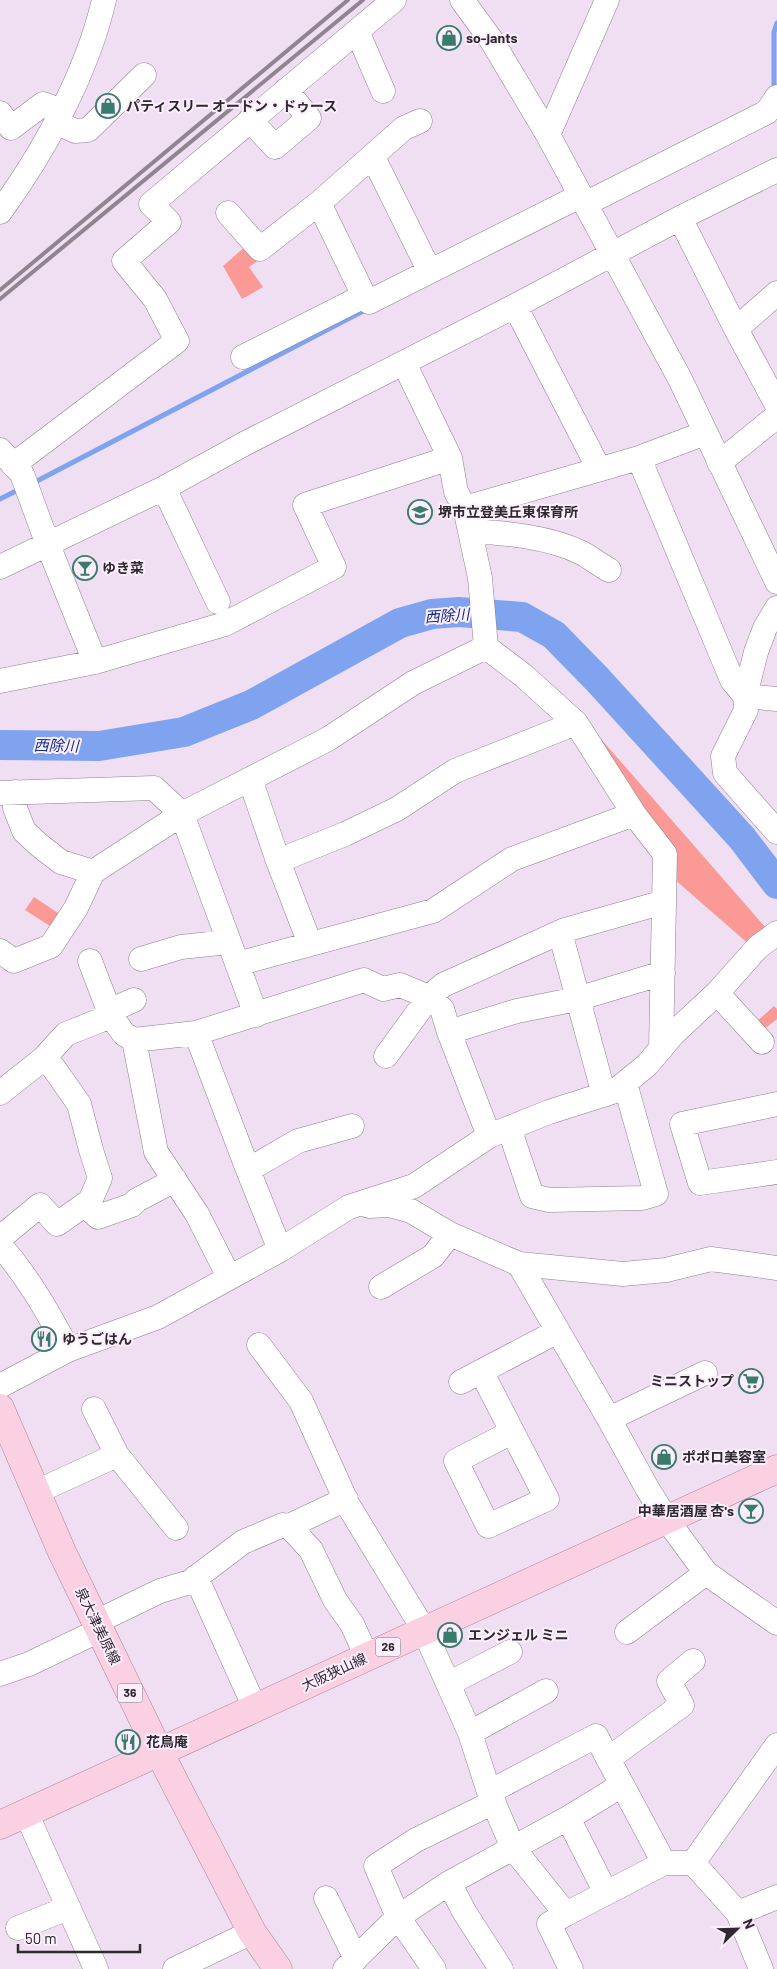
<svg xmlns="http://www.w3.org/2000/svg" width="777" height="1969" font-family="Barlow,'Noto Sans JP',sans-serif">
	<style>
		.green { fill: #fa9996 }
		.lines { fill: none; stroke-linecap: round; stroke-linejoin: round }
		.stream { stroke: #7fa3ef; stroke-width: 5 }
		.river { stroke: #7fa3ef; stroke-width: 30 }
		.minor-casing { stroke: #8f7f90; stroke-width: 25 }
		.major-casing { stroke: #b18197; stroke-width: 29 }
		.minor { stroke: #fff; stroke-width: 24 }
		.major { stroke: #fad0e2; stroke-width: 28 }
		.rail { stroke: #908491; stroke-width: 4 }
		.labels { text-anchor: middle; stroke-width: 4; stroke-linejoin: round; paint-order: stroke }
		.shield { fill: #fceefd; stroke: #6c636d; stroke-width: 1 }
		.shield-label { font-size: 12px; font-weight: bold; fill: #2e282f }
		.poi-label { font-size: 14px; font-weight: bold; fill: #2e282f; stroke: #fceefd; text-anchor: start }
		.street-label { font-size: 14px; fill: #2e282f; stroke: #fceefd }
		.water-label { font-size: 15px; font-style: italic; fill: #0f2e85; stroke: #fceefd }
	</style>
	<rect width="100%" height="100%" fill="#f0dff2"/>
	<path class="green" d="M247,245L259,260L249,267L263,287L242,299L223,266Z
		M601,739L765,927L752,947L673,878L600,741Z
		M34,897L61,915L53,928L25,910Z
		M774,1006L777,1009V1019L762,1031L755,1023Z"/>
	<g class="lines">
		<path class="stream" d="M774,91V32L777,23
			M37,481L367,309
			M0,499L14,492"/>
		<path class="river" d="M0,745L99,746L184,732L251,705L400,623L432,614L459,612L522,617L554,635L597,679L742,838L777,884"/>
		<defs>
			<path id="minor" d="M462,0L492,41L548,135L680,379L777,582
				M357,31L383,91
				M0,113L11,128L43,104L62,111
				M250,120L275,147L309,118L286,90
				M56,122L75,131L88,130L144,75
				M548,135L607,0
				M373,157L429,270
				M319,203L364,296L369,302L580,196
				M585,204L767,112L777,97
				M0,212C44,152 87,73 104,0
				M228,213L260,249L319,203L404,128L420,121
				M680,218L736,329L777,405
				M515,306L599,469
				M736,329L777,293
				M243,357L364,296
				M0,450L22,474L48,545L95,662
				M450,458L456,492L465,508
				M639,458L705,433
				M719,463L777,416
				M13,465L177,341L155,299L124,261L169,222L151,204L394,0
				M164,488L218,602
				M471,531C506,533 550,537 582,553C591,558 600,565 609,570
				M0,567L164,488L244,444L515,306L680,218L777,170
				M777,608L765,628L756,652L745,696L746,710L723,756L725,773L777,832
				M486,647L480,578L465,508L639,458L732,680L745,696L777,699
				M0,681L95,662L225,624L334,567L305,505L450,458L404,363
				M250,779L278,861L310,944
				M15,792V808L24,831L39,845L61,862L93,872
				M0,793L154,788L182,814L328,739L413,683L486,647L524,676L576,723L634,814L665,854L661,1049
				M278,861L345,834L397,809L455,771L576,723
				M560,932L604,1095
				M0,951L14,961L51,946L76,908L93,872L182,814L256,1015
				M141,959L181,947L228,942
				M90,961L111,1016
				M237,964L433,911L512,859L634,814
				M717,993L762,1042
				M109,1011L134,1000
				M449,1032L517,1011L577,999L663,973
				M196,1033L248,1170
				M134,1040L156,1152L197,1214L229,1277
				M386,1056L429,997L443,985L565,930L664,902
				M0,1093L43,1059L66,1034L111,1016L124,1034L134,1040L196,1033L364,980L383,989L400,985L429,997L442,1009L449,1032L489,1136
				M777,1104L682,1124L700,1183L777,1172
				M509,1128L532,1196L549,1200L642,1198L656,1194L625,1083
				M85,1205L98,1217L132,1205L137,1200L175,1180
				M369,1206L389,1205L411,1211L450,1234L519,1264L609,1419L647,1488L667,1520L706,1573L777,1623
				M0,1238L40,1205L57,1224L90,1201L100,1178L91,1150L79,1104L53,1067L43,1059
				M0,1245C28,1277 48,1312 68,1350
				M280,1250L248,1170L298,1141L352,1126
				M519,1264L623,1274L666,1270L711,1259L777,1268
				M381,1287L433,1256L450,1234
				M259,1345L301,1401L348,1505L424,1630L470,1733L489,1792L513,1848L566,1914L664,1863H693L738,1913L761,1969
				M482,1373L547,1499L488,1526L456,1461L512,1432
				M461,1382L558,1331
				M0,1386L68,1350L158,1317L280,1250L349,1207L414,1186L489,1136L549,1112L615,1091L647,1065L673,1034L717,993L758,947L777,933
				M94,1409L117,1455L176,1528
				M609,1419L705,1373
				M36,1492L117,1455
				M289,1526L311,1550L335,1600L352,1624L367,1657
				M196,1577L255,1708
				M96,1622L160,1591L190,1582L243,1542L283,1525L289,1526L346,1499
				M627,1632L706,1573
				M0,1674L29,1664L100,1630
				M448,1684L510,1652
				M470,1733L546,1691
				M608,1759L682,1705L669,1681L693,1661
				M489,1792L596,1736L664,1863
				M26,1813L96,1969
				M568,1818L606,1893
				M693,1863L777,1745
				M449,1883L465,1913L501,1969
				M326,1898L356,1959
				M738,1913L777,1897
				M566,1914L549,1924L571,1969
				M18,1928L68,1908
				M175,1969L252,1932
				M345,1969L398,1917L449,1883L568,1818L622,1785
				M434,1969L398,1917L376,1866L416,1840L494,1802"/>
			<path id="major" d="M0,1408L62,1552L159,1752L252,1932L278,1969
				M0,1825L777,1469"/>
		</defs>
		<use href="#minor" class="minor-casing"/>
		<use href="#major" class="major-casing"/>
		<use href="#minor" class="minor"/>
		<use href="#major" class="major"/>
		<path class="rail" d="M0,290L348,0
			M0,299L363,0"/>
	</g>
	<defs>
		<symbol id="shop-ring" viewBox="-11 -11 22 22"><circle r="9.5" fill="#fceefd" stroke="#397b6c" stroke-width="1.5"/><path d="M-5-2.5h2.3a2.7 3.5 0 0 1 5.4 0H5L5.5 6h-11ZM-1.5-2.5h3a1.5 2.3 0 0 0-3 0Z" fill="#397b6c"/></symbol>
		<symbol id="school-ring" viewBox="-11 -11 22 22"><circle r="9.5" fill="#fceefd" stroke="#397b6c" stroke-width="1.5"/><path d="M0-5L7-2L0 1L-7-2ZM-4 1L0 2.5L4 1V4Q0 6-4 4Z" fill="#397b6c"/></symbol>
		<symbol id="bar-ring" viewBox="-11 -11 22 22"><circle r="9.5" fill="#fceefd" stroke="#397b6c" stroke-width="1.5"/><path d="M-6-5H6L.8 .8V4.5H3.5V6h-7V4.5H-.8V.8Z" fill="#397b6c"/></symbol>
		<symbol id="restaurant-ring" viewBox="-11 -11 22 22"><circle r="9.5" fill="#fceefd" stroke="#397b6c" stroke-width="1.5"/><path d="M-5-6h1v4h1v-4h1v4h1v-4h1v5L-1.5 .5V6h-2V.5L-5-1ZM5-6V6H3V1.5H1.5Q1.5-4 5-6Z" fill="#397b6c"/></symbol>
		<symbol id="supermarket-ring" viewBox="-11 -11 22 22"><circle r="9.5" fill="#fceefd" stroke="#397b6c" stroke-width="1.5"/><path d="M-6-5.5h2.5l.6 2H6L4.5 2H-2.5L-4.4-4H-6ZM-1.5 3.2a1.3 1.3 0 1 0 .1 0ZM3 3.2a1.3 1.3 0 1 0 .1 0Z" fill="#397b6c"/></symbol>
	</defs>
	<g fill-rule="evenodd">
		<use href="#shop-ring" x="435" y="24" width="28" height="28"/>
		<use href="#shop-ring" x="94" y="92" width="28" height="28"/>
		<use href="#school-ring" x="406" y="498" width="28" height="28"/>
		<use href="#bar-ring" x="71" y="554" width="28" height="28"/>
		<use href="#restaurant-ring" x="30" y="1325" width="28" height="28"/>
		<use href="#supermarket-ring" x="737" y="1367" width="28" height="28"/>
		<use href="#shop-ring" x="650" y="1443" width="28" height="28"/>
		<use href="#bar-ring" x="737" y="1497" width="28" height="28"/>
		<use href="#shop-ring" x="436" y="1621" width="28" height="28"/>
		<use href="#restaurant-ring" x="114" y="1728" width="28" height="28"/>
	</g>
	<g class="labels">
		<g class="shield">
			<rect x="375.5" y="1637.5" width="25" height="19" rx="4"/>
			<rect x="117.5" y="1683.5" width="25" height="19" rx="4"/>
		</g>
		<g class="shield-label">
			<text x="388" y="1651">26</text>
			<text x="130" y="1697">36</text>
		</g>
		<g class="poi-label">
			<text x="466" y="43">so-jants</text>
			<text x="126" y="111">パティスリー オードン・ドゥース</text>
			<text x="438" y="517">堺市立登美丘東保育所</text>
			<text x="102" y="573">ゆき菜</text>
			<text x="62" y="1344">ゆうごはん</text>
			<text x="734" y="1386" text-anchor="end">ミニストップ</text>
			<text x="682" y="1462">ポポロ美容室</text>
			<text x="734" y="1516" text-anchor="end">中華居酒屋 杏's</text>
			<text x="468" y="1640">エンジェル ミニ</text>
			<text x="146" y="1747">花鳥庵</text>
		</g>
		<g class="street-label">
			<text transform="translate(98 1626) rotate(64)" y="5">泉大津美原線</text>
			<text transform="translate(334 1672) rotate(-25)" y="5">大阪狭山線</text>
		</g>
		<g class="water-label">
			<text transform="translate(447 616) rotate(-4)" y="5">西除川</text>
			<text transform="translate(56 746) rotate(1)" y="5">西除川</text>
		</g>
	</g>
	<g transform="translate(737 1929) rotate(67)" stroke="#fceefd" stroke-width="4" paint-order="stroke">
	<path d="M0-4L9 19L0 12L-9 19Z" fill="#2e282f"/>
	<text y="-8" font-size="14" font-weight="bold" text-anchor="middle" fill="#2e282f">N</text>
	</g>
	<path d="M18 1944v8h122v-8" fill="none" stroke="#2e282f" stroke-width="2.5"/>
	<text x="25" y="1944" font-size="15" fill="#2e282f" stroke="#fceefd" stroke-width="4" paint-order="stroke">50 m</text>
</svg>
